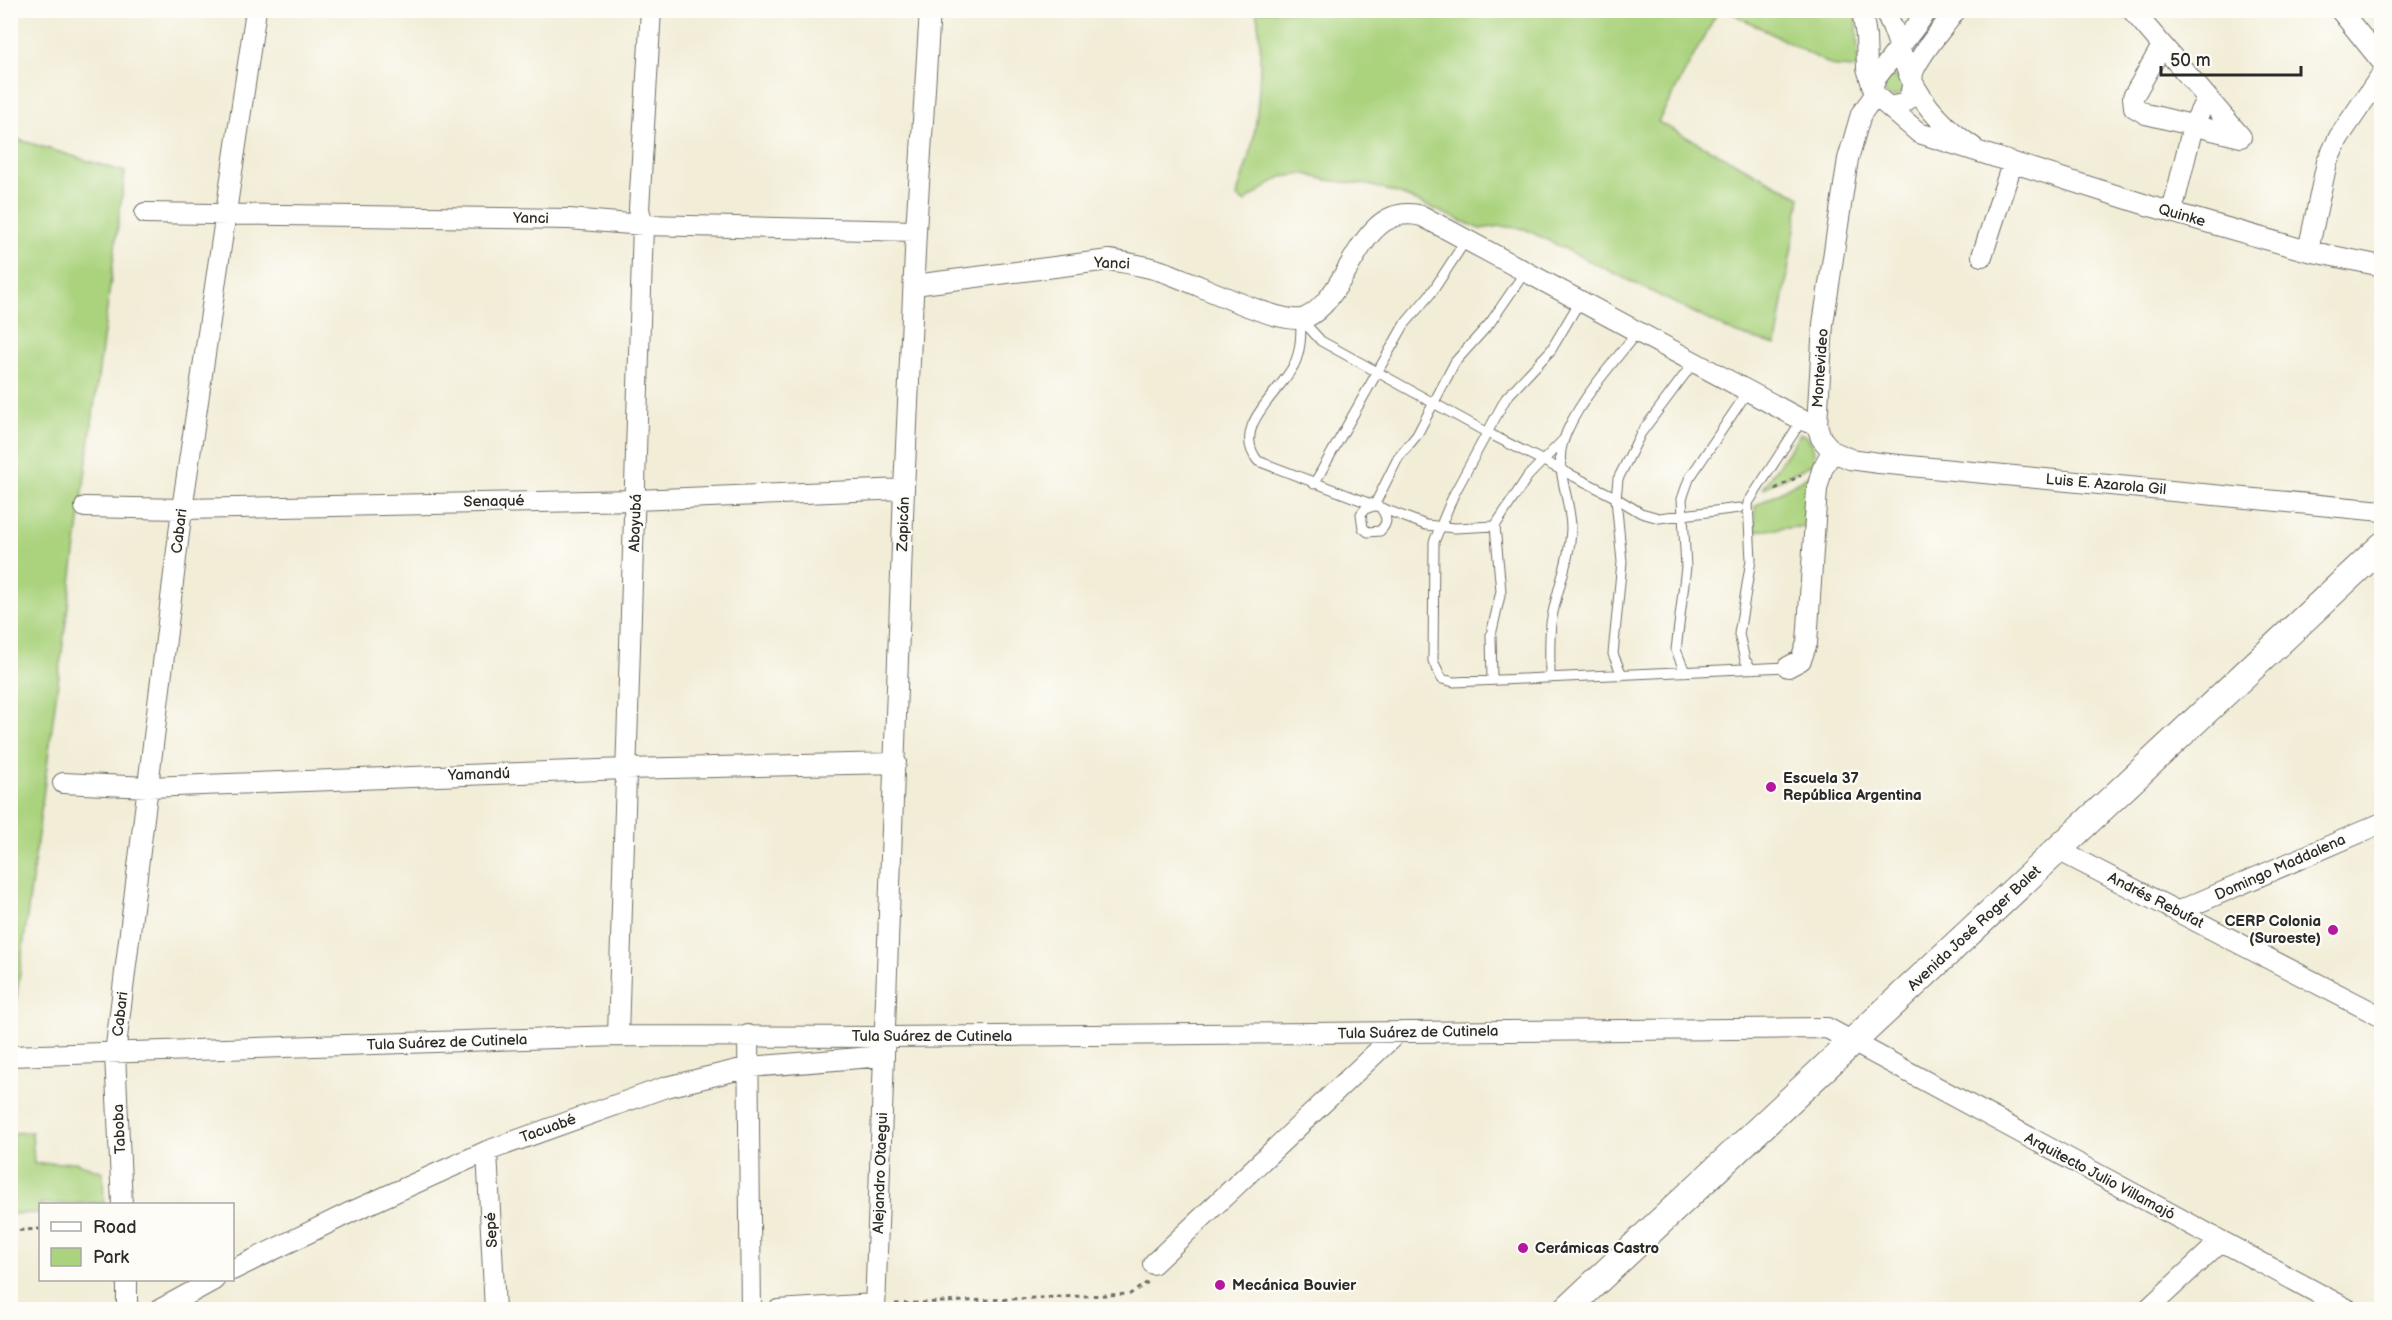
<svg xmlns="http://www.w3.org/2000/svg" width="2392" height="1320" font-family="'Balsamiq Sans',sans-serif">
	<style>
		.green { fill: #abd37e; stroke: #6b7f54; stroke-width: 1.5 }
		.lines { fill: none; stroke-linecap: round; stroke-linejoin: round }
		.lane-casing { stroke: #716f67; stroke-width: 11 }
		.street-casing { stroke: #716f67; stroke-width: 22 }
		.secondary-casing { stroke: #716f67; stroke-width: 29 }
		.path { stroke: #716f67; stroke-width: 3; stroke-dasharray: 4.5 4.5; stroke-linecap: butt }
		.lane { stroke: #fff; stroke-width: 9 }
		.street { stroke: #fff; stroke-width: 20 }
		.secondary { stroke: #fff; stroke-width: 27 }
		.poi-dot { fill: #b5179e; stroke: #fdfcf7; stroke-width: 2 }
		.labels { text-anchor: middle; stroke-width: 4.5; stroke-linejoin: round; paint-order: stroke }
		.street-label { font-size: 15px; fill: #2b2b2b; stroke: #fdfcf7 }
		.poi-label { font-size: 15px; font-weight: bold; fill: #2b2b2b; stroke: #fdfcf7; text-anchor: start }
	</style>
	<rect width="100%" height="100%" fill="#fdfcf7"/>
	<filter id="ink" filterUnits="userSpaceOnUse"><feTurbulence type="fractalNoise" baseFrequency=".0167" numOctaves="2"/><feDisplacementMap in="SourceGraphic" scale="12" xChannelSelector="R" yChannelSelector="G"/><feConvolveMatrix kernelMatrix="1 2 1 2 8 2 1 2 1" color-interpolation-filters="sRGB"/></filter>
	<filter id="wash" filterUnits="userSpaceOnUse"><feTurbulence type="fractalNoise" baseFrequency=".008" numOctaves="4" result="noise"/><feDisplacementMap in="SourceGraphic" scale="24" xChannelSelector="R" yChannelSelector="G"/><feGaussianBlur stdDeviation="1.35" result="paint"/><feColorMatrix in="noise" values="0 0 0 0 0 0 0 0 0 0 0 0 0 0 0 0 0 1.4 0 .05"/><feComposite in="paint" operator="in"/></filter>
	<g filter="url(#wash)">
		<rect width="100%" height="100%" fill="#f2edd7"/>
		<path class="green" d="M1718,11L1658,122L1800,197L1776,345L1737,334L1525,229L1501,226L1480,229L1400,194L1369,185L1326,180L1306,174L1281,177L1244,202L1237,197C1239,183 1245,171 1249,157C1259,123 1264,44 1256,11Z
			M1728,11H1854L1857,20L1858,68L1835,67Z
			M1883 87a10 10 0 1 1 20 0a10 10 0 1 1-20 0Z
			M10,137L125,172L10,1047Z
			M1800,434C1813,436 1815,452 1814,463L1762,489Z
			M1813,473L1808,526L1754,531L1755,506Z
			M32,1132L34,1164L75,1162L103,1172L104,1203L40,1204V1213L11,1214V1133Z"/>
	</g>
	<g filter="url(#ink)">
		<g class="lines">
			<defs>
				<path id="lane" d="M1580,301L1551,350L1506,398L1454,494L1434,542L1433,661L1442,679L1454,682L1788,667
					M1301,319C1301,335 1301,350 1294,365C1279,394 1230,427 1258,461L1426,525L1455,528L1495,526L1528,476L1564,439
					M1301,319L1321,341L1486,432L1611,495L1641,513L1659,518L1739,508
					M1314,484L1404,325L1432,292L1466,240
					M1382,510C1388,519 1387,524 1380,531L1368,532L1363,528L1361,514L1365,509L1374,506L1398,458L1417,435L1455,362L1490,323L1525,272
					M1752,669L1745,660L1739,634L1751,560L1748,503L1802,420
					M1685,672L1676,650L1686,567L1682,499L1689,479L1748,391
					M1622,675L1613,654L1622,562L1616,499L1618,479L1641,433L1694,362
					M1550,678C1550,659 1549,641 1551,623C1556,590 1570,562 1571,528C1571,501 1554,467 1563,442C1575,404 1613,364 1637,332
					M1492,680L1491,635L1501,591L1495,526"/>
				<path id="street" d="M1862,10L1866,36L1867,68L1875,95L1919,133L2150,206L2308,251L2382,266
					M1884,10C1898,32 1900,57 1911,79C1925,107 1947,130 1973,147
					M2132,10L2241,137L2146,114L2134,107L2133,97L2162,46
					M2340,10L2382,62
					M1873,86L1876,78L1928,10
					M1888,106C1895,106 1901,106 1906,101C1915,93 1910,80 1914,70C1924,48 1942,30 1956,10
					M2172,212L2193,126L2207,97
					M145,213L569,219L643,225L916,231
					M2308,251L2327,162L2339,137L2382,74
					M1982,256L2012,164
					M914,285L1109,260C1129,263 1148,266 1167,273C1194,282 1282,327 1305,318C1351,298 1358,199 1422,216L1802,420L1817,425
					M1832,451L1850,459L1879,463L2382,511
					M85,507L182,509L636,500L904,489
					M1788,667L1801,660L1807,643L1817,489L1822,470L1832,451L1821,438L1817,425L1823,324L1848,159L1861,114L1875,95
					M63,783L148,787L625,769L896,763
					M2058,850L2382,1017
					M2179,911L2382,823
					M748,1035L751,1310
					M618,1036L643,225L639,209L651,10
					M10,1056L618,1036L885,1037L1827,1028L2349,1310
					M487,1151L495,1310
					M122,1204L115,1054L182,509L256,10
					M1153,1264L1398,1032
					M232,1270L351,1212L487,1151L666,1087L750,1067L884,1056
					M127,1280V1310
					M159,1310L214,1280
					M778,1310L875,1304
					M875,1310L904,489L916,231L930,10
					M2147,1310L2221,1241"/>
				<path id="secondary" d="M1566,1310L2382,546"/>
			</defs>
			<use href="#lane" class="lane-casing"/>
			<use href="#street" class="street-casing"/>
			<use href="#secondary" class="secondary-casing"/>
			<path class="path" d="M1775,489L1801,475
				M10,1231L40,1229
				M895,1304L1130,1294L1148,1282"/>
			<use href="#lane" class="lane"/>
			<use href="#street" class="street"/>
			<use href="#secondary" class="secondary"/>
		</g>
	</g>
	<g class="poi-dot">
		<circle cx="1771" cy="787" r="6"/>
		<circle cx="2333" cy="930" r="6"/>
		<circle cx="1523" cy="1248" r="6"/>
		<circle cx="1220" cy="1285" r="6"/>
	</g>
	<g class="labels">
		<g class="street-label">
			<text transform="translate(2182 215) rotate(16)" y="5">Quinke</text>
			<text transform="translate(531 218) rotate(1)" y="5">Yanci</text>
			<text transform="translate(1112 263) rotate(2)" y="5">Yanci</text>
			<text transform="translate(1820 368) rotate(-86)" y="5">Montevideo</text>
			<text transform="translate(2106 484) rotate(5)" y="5">Luis E. Azarola Gil</text>
			<text transform="translate(494 501) rotate(-1)" y="5">Senaqué</text>
			<text transform="translate(635 523) rotate(-88)" y="5">Abayubá</text>
			<text transform="translate(903 524) rotate(-88)" y="5">Zapicán</text>
			<text transform="translate(179 531) rotate(-83)" y="5">Cabari</text>
			<text transform="translate(479 774) rotate(-2)" y="5">Yamandú</text>
			<text transform="translate(2280 867) rotate(-24)" y="5">Domingo Maddalena</text>
			<text transform="translate(2156 900) rotate(27)" y="5">Andrés Rebufat</text>
			<text transform="translate(1974 928) rotate(-43)" y="5">Avenida José Roger Balet</text>
			<text transform="translate(120 1014) rotate(-83)" y="5">Cabari</text>
			<text transform="translate(1418 1032) rotate(-1)" y="5">Tula Suárez de Cutinela</text>
			<text x="932" y="1041">Tula Suárez de Cutinela</text>
			<text transform="translate(447 1042) rotate(-2)" y="5">Tula Suárez de Cutinela</text>
			<text transform="translate(548 1128) rotate(-20)" y="5">Tacuabé</text>
			<text transform="translate(119 1129) rotate(-93)" y="5">Taboba</text>
			<text transform="translate(880 1173) rotate(-88)" y="5">Alejandro Otaegui</text>
			<text transform="translate(2100 1176) rotate(28)" y="5">Arquitecto Julio Villamajó</text>
			<text transform="translate(491 1230) rotate(-93)" y="5">Sepé</text>
		</g>
		<g class="poi-label">
			<text x="1783" y="783">Escuela 37<tspan x="1783" dy="17">República Argentina</tspan></text>
			<text x="2321" y="926" text-anchor="end">CERP Colonia<tspan x="2321" dy="17">(Suroeste)</tspan></text>
			<text x="1535" y="1253">Cerámicas Castro</text>
			<text x="1232" y="1290">Mecánica Bouvier</text>
		</g>
	</g>
	<rect width="2392" height="1320" fill="none" stroke="#fdfcf7" stroke-width="36"/>
	<rect x="39" y="1203" width="195" height="78" fill="#fdfcf7" stroke="#a9a8a5" stroke-width="1.5"/>
	<rect x="51" y="1222" width="30" height="9" fill="#ffffff" stroke="#a9a8a5" stroke-width="1.5"/>
	<text x="93" y="1233" font-size="18" fill="#2b2b2b">Road</text>
	<rect x="51" y="1248" width="30" height="18" fill="#abd37e" stroke="#a9a8a5" stroke-width="1.5"/>
	<text x="93" y="1263" font-size="18" fill="#2b2b2b">Park</text>
	<path d="M2161 66v9h140v-9" fill="none" stroke="#2b2b2b" stroke-width="3"/>
	<text x="2170" y="66" font-size="18" fill="#2b2b2b" stroke="#fdfcf7" stroke-width="4.5" paint-order="stroke">50 m</text>
</svg>
